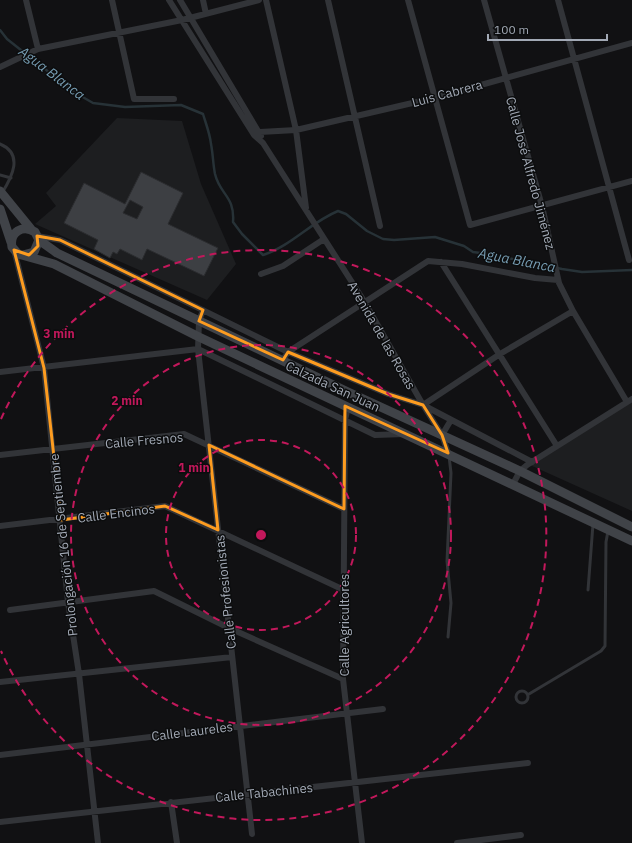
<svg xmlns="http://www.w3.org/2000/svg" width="632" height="843" font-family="'IBM Plex Sans',sans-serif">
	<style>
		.built { fill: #1d1e20 }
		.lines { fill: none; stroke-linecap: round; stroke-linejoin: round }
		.stream { stroke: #273237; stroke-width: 2.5 }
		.building { fill: #3d3f43; stroke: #2b2c2f; fill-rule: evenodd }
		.lane { stroke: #323438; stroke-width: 3 }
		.street { stroke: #323438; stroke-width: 6 }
		.secondary { stroke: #404348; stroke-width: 9 }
		.marked { fill: none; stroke: #fd9c20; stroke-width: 3; stroke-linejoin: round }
		.ring { fill: none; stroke: #c2185b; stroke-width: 2; stroke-dasharray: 7 5 }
		.labels { text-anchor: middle; stroke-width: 3; stroke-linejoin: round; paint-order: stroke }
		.street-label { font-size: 13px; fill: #a2a9b5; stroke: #0c0d0e }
		.water-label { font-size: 14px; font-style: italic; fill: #769cb2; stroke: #0c0d0e }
		.centre { fill: #c2185b; stroke: #0c0d0e; stroke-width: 2 }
		.ring-label { font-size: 12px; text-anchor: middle; font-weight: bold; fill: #c2185b; stroke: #0c0d0e; stroke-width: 3; stroke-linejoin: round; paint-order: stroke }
	</style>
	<rect width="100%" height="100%" fill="#111113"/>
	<path class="built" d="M117,118L182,121L201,184L236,264L207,300L35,224L56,206L46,193Z
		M632,401V511L530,465Z"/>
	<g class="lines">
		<path class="stream" d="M0,30L7,39L74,92L93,103L125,107L181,105L203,114C206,124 210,134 211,144C213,154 213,164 215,174C220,195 235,196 233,222L242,234L263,255C291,246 311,222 338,211L346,214L367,231L383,239L394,240L435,237L464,246L473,252L488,254L562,269L582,272L632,270"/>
	</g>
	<path class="building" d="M141,172L183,193L168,224L218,248L204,276L147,249L142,260L120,249L117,254L113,252L110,258L94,249L98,240L64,223L84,183L125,204ZM130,200L143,207L137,219L123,213Z"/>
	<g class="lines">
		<path class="lane" d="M0,144C24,154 12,177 2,193
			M0,175L11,178
			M588,590L593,524
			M448,637L451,603L447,561L451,473L449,456
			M516 697a6 6 0 1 1 12 0a6 6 0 1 1-12 0Z
			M529,694L601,651L605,646L606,542L608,531"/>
		<path class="street" d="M26,0L38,49
			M112,0L134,99H174
			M169,0L254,135L263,143L364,301L423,405L442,435L448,453
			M180,0L261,136
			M203,0L206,14
			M266,0L296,130L306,208
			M328,0L380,226
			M408,0L470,225L632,181
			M484,0L542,206L559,283L573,311L627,402
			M558,0L629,260
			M0,67L38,49L182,20L259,0
			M254,135L260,132L296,130L434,98L632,43
			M37,236L60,240L288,352L388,394L423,405L532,462
			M14,250L44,368L68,602L79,674L98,843
			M441,262L557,446
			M261,274L283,266L324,239
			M203,310L199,321L198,349L252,834
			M198,349L375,435L405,434
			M283,360L288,352L428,261L462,264L535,278L558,280
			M0,372L198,349
			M423,405L500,354L573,311
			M348,407L345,420L343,679L362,843
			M442,435L451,420
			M0,455L184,434L344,509
			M513,484L520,471L527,465L632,399
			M0,526L165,506L344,590
			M10,610L154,591L229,628L343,679
			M0,682L232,657
			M0,755L383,709
			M171,802L177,843
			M0,822L528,763
			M457,843L521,835"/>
		<path class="secondary" d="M0,191L31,229
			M0,209L11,242
			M39,240L57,253L348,392L520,471L632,527
			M23,255L34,252L39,240L35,232C23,224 9,232 12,247L18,254L54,264L199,337L632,541"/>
	</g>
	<path class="marked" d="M37,236L60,240L203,310L199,321L283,360L288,352L388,394L423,405L442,435L448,453L345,406L344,509L209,445L218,530L165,506L61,520L44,368L14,250L29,255L38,246Z"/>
	<g class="ring">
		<circle cx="261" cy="535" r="95"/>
		<circle cx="261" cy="535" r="190"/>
		<path d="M1 419A285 285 0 1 1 1 651"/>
	</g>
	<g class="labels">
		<g class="street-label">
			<text transform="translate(447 93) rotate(-15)" y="5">Luis Cabrera</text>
			<text transform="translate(531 173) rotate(75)" y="5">Calle José Alfredo Jiménez</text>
			<text transform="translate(382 335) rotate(60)" y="5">Avenida de las Rosas</text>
			<text transform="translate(333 386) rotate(25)" y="5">Calzada San Juan</text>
			<text transform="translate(144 440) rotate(-5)" y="5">Calle Fresnos</text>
			<text transform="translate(116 513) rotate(-7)" y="5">Calle Encinos</text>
			<text transform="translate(63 545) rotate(-96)" y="5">Prolongación 16 de Septiembre</text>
			<text transform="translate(225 592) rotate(-96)" y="5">Calle Profesionistas</text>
			<text transform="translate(344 625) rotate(-90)" y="5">Calle Agricultores</text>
			<text transform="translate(192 731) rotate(-7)" y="5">Calle Laureles</text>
			<text transform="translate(264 792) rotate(-6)" y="5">Calle Tabachines</text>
		</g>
		<g class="water-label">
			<text transform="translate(52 73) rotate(37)" y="5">Agua Blanca</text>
			<text transform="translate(517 260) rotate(11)" y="5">Agua Blanca</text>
		</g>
	</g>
	<circle cx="261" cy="535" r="6" class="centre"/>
	<g class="ring-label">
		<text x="59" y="338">3 min</text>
		<text x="127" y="405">2 min</text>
		<text x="194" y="472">1 min</text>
	</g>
	<path d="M488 34v6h119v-6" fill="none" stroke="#a2a9b5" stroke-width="2"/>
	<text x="494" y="34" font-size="12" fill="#a2a9b5" stroke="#0c0d0e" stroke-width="3" paint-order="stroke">100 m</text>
</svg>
